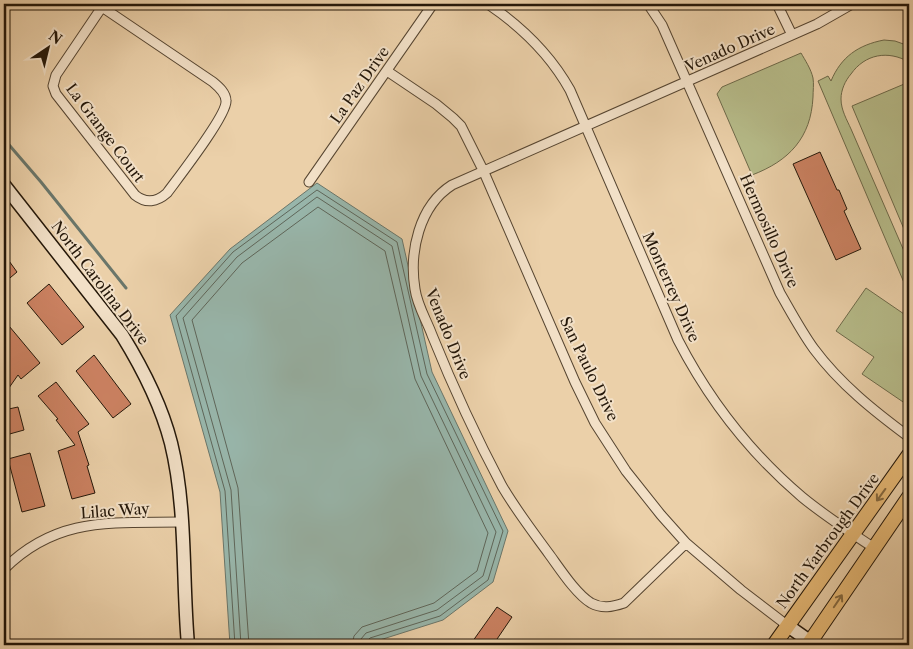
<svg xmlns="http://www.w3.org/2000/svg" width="913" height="649" font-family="'Libre Caslon Text',serif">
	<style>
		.green { fill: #b6bb89; stroke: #6d6949 }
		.water { fill: #98b6ab; stroke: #6a766a }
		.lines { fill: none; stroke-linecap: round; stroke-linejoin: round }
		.shore { stroke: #5e665a; stroke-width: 1 }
		.stream { stroke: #6a766a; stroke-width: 3 }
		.building { fill: #cb8161; stroke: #241709 }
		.street-casing { stroke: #564531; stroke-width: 11 }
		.secondary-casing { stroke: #241709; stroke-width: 15 }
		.primary-casing { stroke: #241709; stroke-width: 16 }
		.street { stroke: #f2e0c7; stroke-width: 9 }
		.secondary { stroke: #f2e0c7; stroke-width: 12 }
		.primary { stroke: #e6b874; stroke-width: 14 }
		.oneway { stroke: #85683e }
		.labels { text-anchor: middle; stroke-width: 4; stroke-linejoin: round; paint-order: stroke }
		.street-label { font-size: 15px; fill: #241709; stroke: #f2e0c7 }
	</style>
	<rect width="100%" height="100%" fill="#ebd0a9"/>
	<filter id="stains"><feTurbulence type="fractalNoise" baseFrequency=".004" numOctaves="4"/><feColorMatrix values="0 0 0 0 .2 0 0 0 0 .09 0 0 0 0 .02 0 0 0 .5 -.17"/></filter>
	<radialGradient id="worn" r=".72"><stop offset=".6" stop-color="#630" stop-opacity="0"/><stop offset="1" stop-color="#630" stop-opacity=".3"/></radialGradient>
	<path class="green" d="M884,40L895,41L909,46V62C888,50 865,54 851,74C845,81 841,90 841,99C841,110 847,120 851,129L904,251L909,258V291L908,292L818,81L828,76L831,81C841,57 858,45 884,40Z
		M801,53C805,60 811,69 813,78C814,84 813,91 813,97C811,138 789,161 752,175L717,94L722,87Z
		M909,82V241L852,106Z
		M866,288L904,314L909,307V406L862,374L874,357L836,331Z"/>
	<path class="water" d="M317,183L402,239L432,372L508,531L493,582L443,620L364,645H230L220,492L170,315L230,249Z"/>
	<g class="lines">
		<path class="shore" d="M235,645L225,491L176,316L233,252L317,190L397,242L427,374L503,531L488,580L440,616L370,638L367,641L366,645
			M241,645L231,490L183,318L237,257L317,197L392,246L421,376L496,532L483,576L437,610L366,633L361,639L360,645
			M249,645L238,488L192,320L242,263L318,207L385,251L415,379L488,533L477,571L434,603L362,627L354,636L352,645"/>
		<path class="stream" d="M4,139L41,182L126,288"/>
	</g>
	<path class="building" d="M820,152L837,190H839L847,209L844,211L861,249L836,260L793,164Z
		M4,254L17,272L4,283Z
		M49,284L84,327L62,345L27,303Z
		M4,320L40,363L21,379L18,375L4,395Z
		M94,355L131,404L113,418L76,371Z
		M56,382L89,424L78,432L89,465L87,466L95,493L72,499L58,451L75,445L56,420L58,419L38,396Z
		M18,407L24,430L6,435L4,424V410Z
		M30,453L45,506L22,512L8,459Z
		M497,607L512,617L493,645H470Z"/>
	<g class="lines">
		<defs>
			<path id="street" d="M488,4C522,27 550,54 570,90L678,340C710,402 749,452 802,497C825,516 850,532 874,548
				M648,4L662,25L780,293C791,312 801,331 814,349C840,384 874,411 909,437
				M777,4L792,35
				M102,7L213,82C219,87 226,93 226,101C227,115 178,178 167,193C157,202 146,204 135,195L56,94L53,86L56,75Z
				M387,71L436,104L453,118L461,126L483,170L575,382L595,423L626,471L661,515L686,543L741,590L788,626
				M309,182L433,4
				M686,543L624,603C612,607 602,609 591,603C576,594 560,569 549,554C533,532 516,510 502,486C476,437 453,387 432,335C427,321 417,305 415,289C409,252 419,206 452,185L817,24L852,4
				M4,569C57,516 112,523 181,522"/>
			<path id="secondary" d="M4,185L122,335C143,369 161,404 171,443C187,508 182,578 188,645
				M788,626L815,645"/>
			<path id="primary" d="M774,645L909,455
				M808,645L909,497"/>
		</defs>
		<use href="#street" class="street-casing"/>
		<use href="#secondary" class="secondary-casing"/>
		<use href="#primary" class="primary-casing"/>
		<use href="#street" class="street"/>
		<use href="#secondary" class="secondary"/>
		<use href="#primary" class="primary"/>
	</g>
	<defs><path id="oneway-shaft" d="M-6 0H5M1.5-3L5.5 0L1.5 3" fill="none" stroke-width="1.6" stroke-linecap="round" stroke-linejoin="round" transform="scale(1.25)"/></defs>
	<g class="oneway">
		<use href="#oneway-shaft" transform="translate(881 495) rotate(126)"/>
		<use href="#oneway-shaft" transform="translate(838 601) rotate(-56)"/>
	</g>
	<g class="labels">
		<g class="street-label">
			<text transform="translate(730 48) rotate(-24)" y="5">Venado Drive</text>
			<text transform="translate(360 85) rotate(-55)" y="5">La Paz Drive</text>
			<text transform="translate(105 133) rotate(53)" y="5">La Grange Court</text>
			<text transform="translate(769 231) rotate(66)" y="5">Hermosillo Drive</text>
			<text transform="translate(100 283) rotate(53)" y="5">North Carolina Drive</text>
			<text transform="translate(671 287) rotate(66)" y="5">Monterrey Drive</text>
			<text transform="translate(448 334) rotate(68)" y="5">Venado Drive</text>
			<text transform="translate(589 369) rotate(64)" y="5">San Paulo Drive</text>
			<text transform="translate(115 511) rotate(-4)" y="5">Lilac Way</text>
			<text transform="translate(828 541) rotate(-54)" y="5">North Yarbrough Drive</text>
		</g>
	</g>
	<rect width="913" height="649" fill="none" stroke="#ebd0a9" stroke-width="20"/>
	<rect x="5" y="5" width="903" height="639" fill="none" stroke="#241709" stroke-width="2.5"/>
	<rect x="10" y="10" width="893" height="629" fill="none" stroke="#241709"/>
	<g transform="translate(48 48) rotate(35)" stroke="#f2e0c7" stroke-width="4" paint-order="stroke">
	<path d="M0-4L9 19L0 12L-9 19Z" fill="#241709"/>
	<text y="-8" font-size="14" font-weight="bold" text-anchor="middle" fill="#241709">N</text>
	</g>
	<rect width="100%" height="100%" filter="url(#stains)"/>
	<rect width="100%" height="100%" fill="url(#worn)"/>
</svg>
